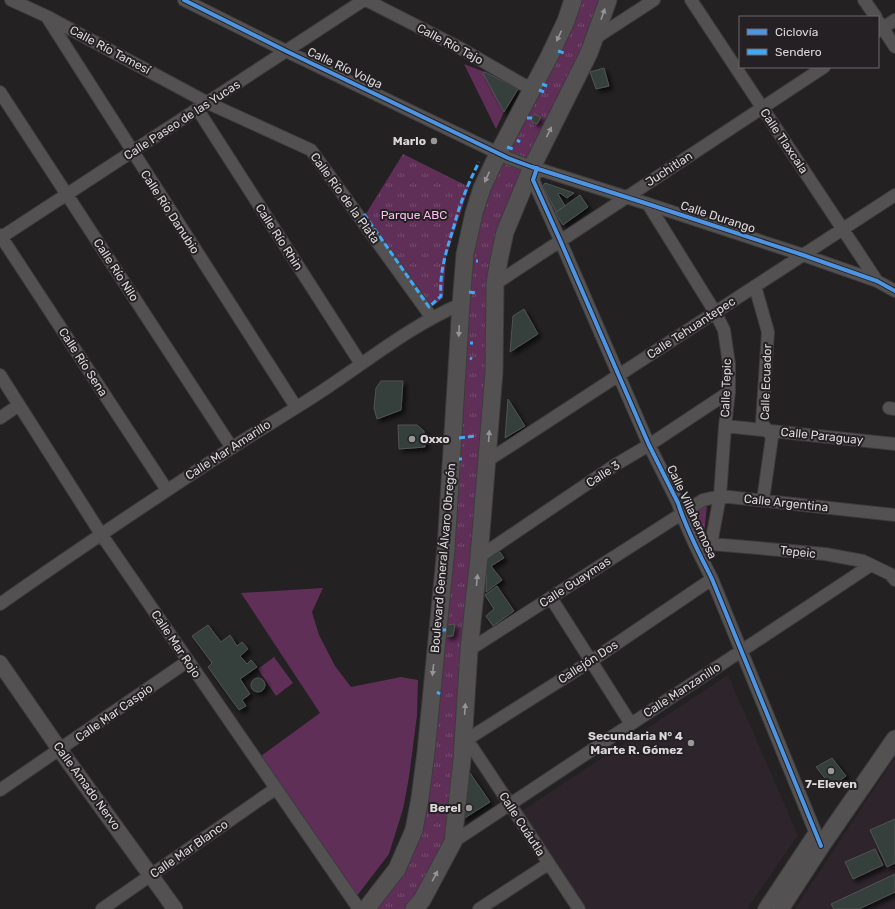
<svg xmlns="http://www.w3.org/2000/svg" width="895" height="909" font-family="Rubik,sans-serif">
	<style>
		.built { fill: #2d252b }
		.green { fill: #602f57 }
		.park { fill: url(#park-tufts) }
		.building { fill: #343f3d; stroke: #535353; filter: url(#shadow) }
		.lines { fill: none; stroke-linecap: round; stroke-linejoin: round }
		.minor-casing { stroke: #3d3c3d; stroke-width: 14 }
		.tertiary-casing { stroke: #3d3c3d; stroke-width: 17 }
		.secondary-casing { stroke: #3d3c3d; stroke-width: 19 }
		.minor { stroke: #535152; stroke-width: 12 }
		.tertiary { stroke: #535152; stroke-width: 15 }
		.secondary { stroke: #535152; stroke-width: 17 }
		.quiet { stroke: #3fa9f5; stroke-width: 3; stroke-dasharray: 6 3; stroke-linecap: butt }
		.cycleway-casing { stroke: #242023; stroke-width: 6 }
		.cycleway { stroke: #4d94e3; stroke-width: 4 }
		.oneway { fill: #969496 }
		.poi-dot { fill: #9a9799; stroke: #242023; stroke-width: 1.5 }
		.labels { text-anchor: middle; stroke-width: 4; stroke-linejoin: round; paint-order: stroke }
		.street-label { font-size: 12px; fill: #dad7d9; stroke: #242023 }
		.poi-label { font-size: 12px; font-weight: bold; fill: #dad7d9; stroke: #242023; text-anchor: end }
		.park-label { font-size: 12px; fill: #fabeec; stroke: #242023 }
	</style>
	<defs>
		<pattern id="park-tufts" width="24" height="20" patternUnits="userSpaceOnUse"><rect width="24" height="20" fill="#602f57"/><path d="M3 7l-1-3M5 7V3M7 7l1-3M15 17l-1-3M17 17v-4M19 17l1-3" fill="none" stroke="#764c6f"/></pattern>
		<filter id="shadow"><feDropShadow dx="3.5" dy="3.5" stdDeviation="2" flood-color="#0009"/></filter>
	</defs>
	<rect width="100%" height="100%" fill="#232122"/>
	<path class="built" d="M728,675L798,835L747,909H585L520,812Z
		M895,757V909H795Z"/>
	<path class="green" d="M464,64L485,72L504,112L496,129Z
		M323,588L312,612L319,635L335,666L351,687L401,677L418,680L417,715L409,777L403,809L389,854L356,897L261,756L320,713L241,593Z
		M274,657L293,683L276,696L258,669Z"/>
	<path class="park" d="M569,0H607L503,225L450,808L443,843L408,909H368L398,870L425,763L460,258Z
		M403,154L469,187L446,257L443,298L429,309L364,217Z
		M705,504L707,506L704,534L702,537L698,538L695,534L687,513Z"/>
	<path class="building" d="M604,68L609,86L596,89L590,72Z
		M485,72L518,89L504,112L483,73Z
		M534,114L541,117L537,124L531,121Z
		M545,183L574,193L567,198L560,193L558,194L565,206L556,212L543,186Z
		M580,195L588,207L563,225L555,213Z
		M524,309L538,334L510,352L513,316Z
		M381,381H403L401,410L377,419L374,408L376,388Z
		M508,399L525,426L505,438Z
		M398,425H417L424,431L425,447L399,449Z
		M497,548L504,558L491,566L502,580L486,592L487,555Z
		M497,586L514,611L493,626L486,616L494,609L485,595Z
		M455,624L453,636H445L447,625Z
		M208,625L221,642L230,635L237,646L242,642L248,649L240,656L247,664L251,660L257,667L240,679L250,694L242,700L246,706L239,710L208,667L212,663L192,636Z
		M251 685a7 7 0 1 1 14 0a7 7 0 1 1-14 0Z
		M832,758L846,776L835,784L828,782L816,767Z
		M466,773H470L490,802L463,819Z
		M895,819V863L887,867L870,830Z
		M875,849L883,865L853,879L845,862Z
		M895,874V892L859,909H834L831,904Z"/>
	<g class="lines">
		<defs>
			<path id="minor" d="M11,0L46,16L208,103L311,150L432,318
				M184,0L286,51L508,158L532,167L648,204L803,255L877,281L895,291
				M366,0L460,48L522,84L533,88
				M691,0L877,281
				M864,0L876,17
				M47,17L296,407
				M878,21L895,47
				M878,31L895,20
				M594,39L654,0
				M0,92L232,448
				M198,110L361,364
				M537,169L533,180L560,240L649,445L678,503C686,529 700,555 712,579L821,846
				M648,204L715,312L724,330L729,364V392L725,426L720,496L711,544
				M0,235L167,490
				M0,238L364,0
				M495,284L824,67
				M755,286L768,332L762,423L772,437L763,500
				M0,375L101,534L359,909
				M889,408L895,409
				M0,418L19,405
				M725,426L895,444
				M487,461L895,195
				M703,545L711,544L735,546L825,554L863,561L890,574L895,580
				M479,557L615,465L649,445L729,392
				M551,598L631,724
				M0,604C77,550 155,498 233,447C264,427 295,409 325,389C370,359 412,325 461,304
				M469,650L703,500L720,496L895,515
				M463,742L591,661L712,579
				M463,742L472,747L579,909
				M0,790L188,661
				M453,842L871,565
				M102,909L275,789
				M479,909L548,864
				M764,909L815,832"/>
			<path id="tertiary" d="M0,663L60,750L175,909"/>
			<path id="secondary" d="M366,909L397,869L414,830L420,798L426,752L446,548L461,304L465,254L474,213L482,188L498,154L549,57L566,21L573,0
				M414,909L422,900L453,842L462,760L469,650L479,557L494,372L495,284L499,260L505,232L532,167L589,53L608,0
				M780,909L821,846L895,739"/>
		</defs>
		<use href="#minor" class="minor-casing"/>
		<use href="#tertiary" class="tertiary-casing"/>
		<use href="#secondary" class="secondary-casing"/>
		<use href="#minor" class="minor"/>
		<use href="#tertiary" class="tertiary"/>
		<use href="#secondary" class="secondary"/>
		<path class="quiet" d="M558,51L564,53
			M542,84L547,86
			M539,90L544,92
			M527,118H532
			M517,140L520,142
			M507,147L513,149
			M364,214L429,307L441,296C439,272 447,249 454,226C460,203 468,184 479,162
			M476,261H478
			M469,292L476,293
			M470,343H473
			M470,358L472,359
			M459,438L475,436
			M459,459H462
			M440,630H446
			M437,692L440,694"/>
		<defs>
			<path id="cycleway" d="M184,0L286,51L508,158L532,167L648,204L803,255L877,281L895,291
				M537,168L533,180L560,240L649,445L678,503C686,529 700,555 712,579L821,846"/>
		</defs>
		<use href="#cycleway" class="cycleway-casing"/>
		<use href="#cycleway" class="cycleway"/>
	</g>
	<defs><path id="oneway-solid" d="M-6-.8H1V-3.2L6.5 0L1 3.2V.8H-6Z"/></defs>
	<g class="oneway">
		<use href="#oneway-solid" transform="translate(603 14) rotate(-71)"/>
		<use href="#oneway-solid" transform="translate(559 36) rotate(115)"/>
		<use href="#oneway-solid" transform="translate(549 132) rotate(-64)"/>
		<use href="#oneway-solid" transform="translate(487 177) rotate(115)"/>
		<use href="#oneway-solid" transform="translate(459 331) rotate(93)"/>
		<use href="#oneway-solid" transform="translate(489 436) rotate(-86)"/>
		<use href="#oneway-solid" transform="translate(477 580) rotate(-84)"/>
		<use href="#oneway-solid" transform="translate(433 670) rotate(96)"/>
		<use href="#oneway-solid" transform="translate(465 709) rotate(-86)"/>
		<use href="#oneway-solid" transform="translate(435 876) rotate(-62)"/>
	</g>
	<g class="poi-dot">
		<circle cx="434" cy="141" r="4"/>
		<circle cx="412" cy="439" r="4"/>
		<circle cx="691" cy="743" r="4"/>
		<circle cx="831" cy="771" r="4"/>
		<circle cx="469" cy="808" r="4"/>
	</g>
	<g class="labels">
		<g class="street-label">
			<text transform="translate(450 44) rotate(28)" y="4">Calle Río Tajo</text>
			<text transform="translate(110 50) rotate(28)" y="4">Calle Río Tamesí</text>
			<text transform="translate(345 68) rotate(25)" y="4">Calle Río Volga</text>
			<text transform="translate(182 120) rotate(-33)" y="4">Calle Paseo de las Yucas</text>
			<text transform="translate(784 141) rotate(56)" y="4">Calle Tlaxcala</text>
			<text transform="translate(669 169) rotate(-33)" y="4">Juchitlan</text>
			<text transform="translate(345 198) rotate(54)" y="4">Calle Río de la Plata</text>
			<text transform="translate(170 212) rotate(57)" y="4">Calle Río Danubio</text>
			<text transform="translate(718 217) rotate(18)" y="4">Calle Durango</text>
			<text transform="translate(279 237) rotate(57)" y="4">Calle Río Rhin</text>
			<text transform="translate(116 270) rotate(57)" y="4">Calle Río Nilo</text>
			<text transform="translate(691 328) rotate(-33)" y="4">Calle Tehuantepec</text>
			<text transform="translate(83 362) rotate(57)" y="4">Calle Río Sena</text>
			<text transform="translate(766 382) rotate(-88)" y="4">Calle Ecuador</text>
			<text transform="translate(726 388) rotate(-88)" y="4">Calle Tepic</text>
			<text transform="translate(822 436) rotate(6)" y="4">Calle Paraguay</text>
			<text transform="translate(228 450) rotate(-33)" y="4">Calle Mar Amarillo</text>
			<text transform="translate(603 474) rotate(-33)" y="4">Calle 3</text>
			<text transform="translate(786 503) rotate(6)" y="4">Calle Argentina</text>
			<text transform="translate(692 512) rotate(65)" y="4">Calle Villahermosa</text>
			<text transform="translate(798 552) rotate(6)" y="4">Tepeic</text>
			<text transform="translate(443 558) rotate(-85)" y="4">Boulevard General Álvaro Obregón</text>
			<text transform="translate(575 582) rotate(-33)" y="4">Calle Guaymas</text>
			<text transform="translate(176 644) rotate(56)" y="4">Calle Mar Rojo</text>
			<text transform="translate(588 662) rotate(-33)" y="4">Callejón Dos</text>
			<text transform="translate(682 690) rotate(-33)" y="4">Calle Manzanillo</text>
			<text transform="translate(114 713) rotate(-35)" y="4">Calle Mar Caspio</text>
			<text transform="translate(87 786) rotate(54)" y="4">Calle Amado Nervo</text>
			<text transform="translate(522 824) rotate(57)" y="4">Calle Cuáutla</text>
			<text transform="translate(189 849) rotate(-35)" y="4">Calle Mar Blanco</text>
		</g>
		<g class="poi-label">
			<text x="426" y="145">Marlo</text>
			<text x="420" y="443" text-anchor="start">Oxxo</text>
			<text x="683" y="740">Secundaria N° 4<tspan x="683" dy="14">Marte R. Gómez</tspan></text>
			<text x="831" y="788" text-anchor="middle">7-Eleven</text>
			<text x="461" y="812">Berel</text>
		</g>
		<g class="park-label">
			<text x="414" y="219">Parque ABC</text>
		</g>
	</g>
	<rect x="739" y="16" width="140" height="52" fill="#242023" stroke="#6d696c"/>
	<rect x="747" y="29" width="20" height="6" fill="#4d94e3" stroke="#6d696c"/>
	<text x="775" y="36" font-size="12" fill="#dad7d9">Ciclovía</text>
	<rect x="747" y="49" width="20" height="6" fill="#3fa9f5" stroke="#6d696c"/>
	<text x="775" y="56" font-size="12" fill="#dad7d9">Sendero</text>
</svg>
